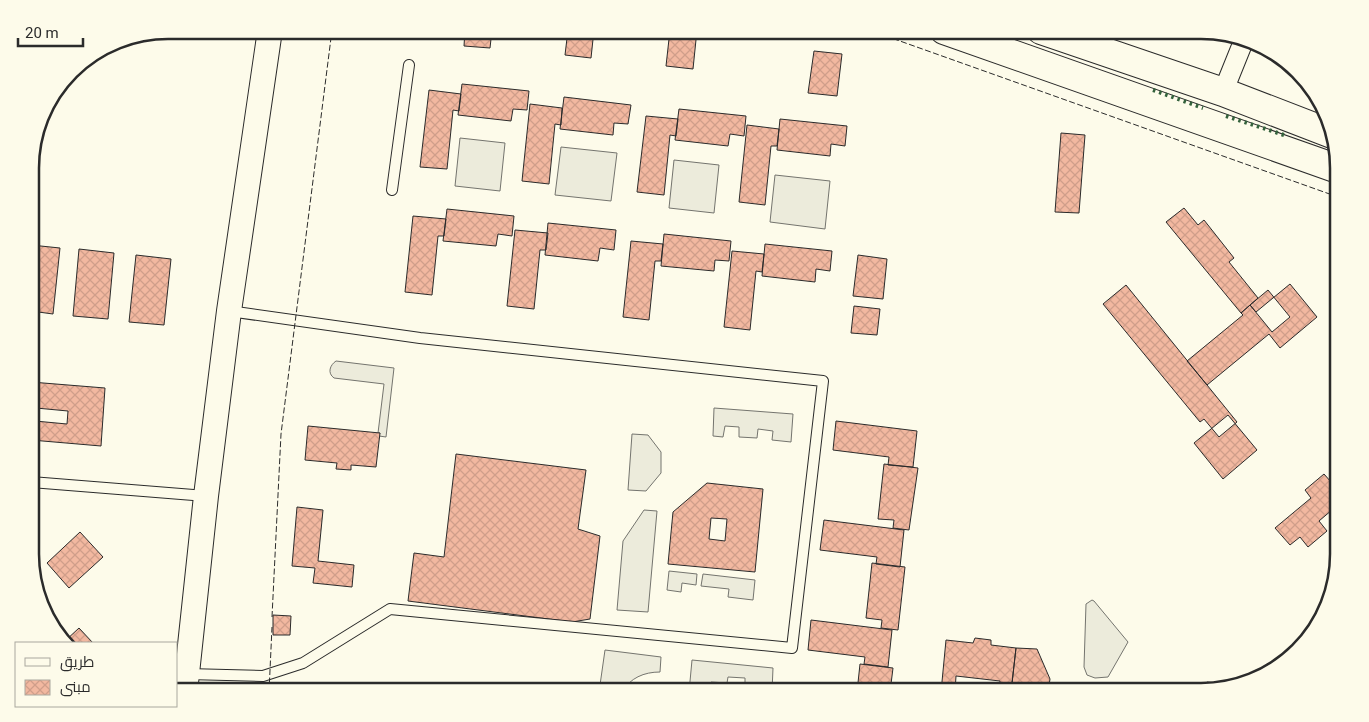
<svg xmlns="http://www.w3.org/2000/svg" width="1369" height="722" font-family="Roboto,Cairo,sans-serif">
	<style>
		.grass { fill: #ecebdb; stroke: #74746e }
		.building { fill: url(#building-cross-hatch); stroke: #2b2b2b; fill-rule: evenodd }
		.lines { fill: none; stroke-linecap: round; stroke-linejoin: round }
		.service-casing { stroke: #2b2b2b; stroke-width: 12 }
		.minor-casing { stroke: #2b2b2b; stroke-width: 21 }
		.tertiary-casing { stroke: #2b2b2b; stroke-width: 26 }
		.secondary-casing { stroke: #2b2b2b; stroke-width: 30 }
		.service { stroke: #fdfbea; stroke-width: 10 }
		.minor { stroke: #fdfbea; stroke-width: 19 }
		.tertiary { stroke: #fdfbea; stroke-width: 24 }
		.secondary { stroke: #fdfbea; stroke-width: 28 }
		.hedge { stroke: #34623c; stroke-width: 4; stroke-dasharray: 2.5 4; stroke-linecap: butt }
		.fence { stroke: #2b2b2b; stroke-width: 1; stroke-dasharray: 6 2.5; stroke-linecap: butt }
		.rim { fill: none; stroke: #2b2b2b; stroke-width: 2.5 }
	</style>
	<defs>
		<pattern id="building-cross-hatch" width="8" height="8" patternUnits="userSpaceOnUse" patternTransform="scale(1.25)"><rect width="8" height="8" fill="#f2b8a0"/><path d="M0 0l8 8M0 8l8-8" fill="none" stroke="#d09e8a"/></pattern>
	</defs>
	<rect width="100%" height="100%" fill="#fdfbea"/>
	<path class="grass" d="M460,138L505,143L500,191L455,186Z
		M561,147L617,153L611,201L555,195Z
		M674,160L719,165L714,213L669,208Z
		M775,175L830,181L825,229L770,222Z
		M336,361L394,368L386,437L379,436L380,433H378L384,384L334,378C327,373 330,365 336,361Z
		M714,408L793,414L791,442L772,440L773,431L758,429L757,438L739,437V427L725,426L723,437L713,436Z
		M632,434L648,435L661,452V473L646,491L628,490Z
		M644,510L657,511L648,612L617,610L623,541Z
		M669,571L697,574L696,585L682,583L681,592L667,590Z
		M703,574L755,580L753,600L728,597L729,589L701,586Z
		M1092,600L1094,601L1128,642L1108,677L1095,678L1087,675L1084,667L1086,604Z
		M605,650L661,657L660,672C644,672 630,678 622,692H599Z
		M692,660L773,668L772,692L753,690V685L745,684V678L728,677L727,683L711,682L710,692H689Z"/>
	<path class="building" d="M360,30H387V35L360,32Z
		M465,30H492L490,48L464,46Z
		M568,30H594L591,58L565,55Z
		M670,30H697L693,69L666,66Z
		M814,51L842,54L837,96L808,93Z
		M462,84L529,91L527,110L513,109L511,121L458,115Z
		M429,90L461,94L459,111L453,110L447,169L420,167Z
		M564,97L631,105L628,124L614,123L613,135L560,129Z
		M530,104L562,108L561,125L555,124L549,184L522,181Z
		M679,109L746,116L744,136L730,134L728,146L675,140Z
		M646,116L678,119L676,136L670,135L664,195L637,192Z
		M780,119L847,126L845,146L831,144L830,156L777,150Z
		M747,125L779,129L777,146H771L765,205L739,202Z
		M1061,133L1085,135L1079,213L1055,212Z
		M1184,208L1198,225L1204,220L1234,258L1229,262L1258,298L1241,313L1166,222Z
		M447,209L514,216L512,236L498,234L496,246L443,241Z
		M413,216L446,219L444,236H438L432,295L405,292Z
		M548,223L616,230L614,250L600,248L598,261L545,255Z
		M515,230L548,233L546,250H540L534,309L507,306Z
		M664,234L731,241L729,261L715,260L714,271L661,266Z
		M631,241L663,244L661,261H655L649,320L623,317Z
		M765,244L832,251L830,271L816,269L815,282L762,276Z
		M31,245L60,248L53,314L31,311Z
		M79,249L114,253L108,319L73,316Z
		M732,251L764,254L762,272L756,271L750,330L724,327Z
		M136,255L171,259L164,325L129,322Z
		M858,255L887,259L883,299L853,296Z
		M1290,284L1317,317L1280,348L1269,334L1207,385L1187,361L1243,315L1241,313L1250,305L1256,312Z
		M1126,285L1237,422L1219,437L1204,419L1200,422L1103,304Z
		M1268,290L1290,317L1272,332L1250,305Z
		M854,306L880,309L877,335L851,333Z
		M31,382L105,388L101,446L31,440ZM36,408L68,411L67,424L35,421Z
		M1228,415L1257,450L1223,479L1194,443Z
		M836,421L917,431L913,467L888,465L889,457L833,450Z
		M308,426L380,433L376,467L351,465V470L336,469L337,463L305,460Z
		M456,454L586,470L578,529L600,536L590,619L572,622L408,601L414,553L444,557Z
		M884,464L918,468L909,530L893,528L894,520L878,519Z
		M1324,474L1339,491V504L1319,521L1327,531L1308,547L1300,537L1290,545L1275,528L1311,498L1305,490Z
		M707,483L763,489L755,572L668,564L673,512ZM711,518L727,519L725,541L709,539Z
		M297,507L323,510L318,561L354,565L352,587L313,583L315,568L292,566Z
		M824,520L904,530L900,567L876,564L877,557L820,550Z
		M80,532L103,557L69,588L47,563Z
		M872,563L905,567L898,630L881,628L882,620L866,618Z
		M273,615L291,616L290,635H273Z
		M811,620L892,630L888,667L864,664L865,657L808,650Z
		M79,628L93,643H67L65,641Z
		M975,638L991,640V645L1016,648L1011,692H941L946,640L973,643Z
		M1016,648L1037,649L1050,679L1048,692H1011Z
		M860,664L893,668L890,692H857Z
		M956,676L1000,681L999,692H955Z
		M1207,682L1231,685L1210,692H1196Z"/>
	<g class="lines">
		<defs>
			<path id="service" d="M392,190L409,65
				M31,482L206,496
				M187,674L263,676L303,663L390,609L792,648L823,381L420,338L229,311"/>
			<path id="minor" d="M1223,92L1244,40"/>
			<path id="tertiary" d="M185,692L206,496L229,311L270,30"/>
			<path id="secondary" d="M944,30L1338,169
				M1041,30L1223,92L1332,134"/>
		</defs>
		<use href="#service" class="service-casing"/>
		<use href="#minor" class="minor-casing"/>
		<use href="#tertiary" class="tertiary-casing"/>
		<use href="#secondary" class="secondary-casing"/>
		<use href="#service" class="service"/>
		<use href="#minor" class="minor"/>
		<use href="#tertiary" class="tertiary"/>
		<use href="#secondary" class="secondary"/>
		<path class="hedge" d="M1153,90L1203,108
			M1226,116L1287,136"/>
		<path class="fence" d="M869,30L1338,197
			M272,617L281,434L332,30
			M269,692L272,627"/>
	</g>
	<path d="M0 0H1369V722H0ZM168 39H1201A129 129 0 0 1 1330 168V554A129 129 0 0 1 1201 683H168A129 129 0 0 1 39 554V168A129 129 0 0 1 168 39Z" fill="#fdfbea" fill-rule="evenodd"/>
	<path class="rim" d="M168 39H1201A129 129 0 0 1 1330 168V554A129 129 0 0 1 1201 683H168A129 129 0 0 1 39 554V168A129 129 0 0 1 168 39Z"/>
	<rect x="15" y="642" width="162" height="65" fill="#fdfbea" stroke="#a9a89e"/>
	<rect x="25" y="658" width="25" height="8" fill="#fdfbea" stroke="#a9a89e"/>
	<text x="60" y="667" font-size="15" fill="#2b2b2b">طريق</text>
	<rect x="25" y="680" width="25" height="15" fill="url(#building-cross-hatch)" stroke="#a9a89e"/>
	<text x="60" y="692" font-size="15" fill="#2b2b2b">مبنى</text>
	<path d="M18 38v8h65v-8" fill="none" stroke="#2b2b2b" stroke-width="2.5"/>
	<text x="25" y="38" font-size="15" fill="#2b2b2b" stroke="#fdfbea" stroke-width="4" paint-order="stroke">20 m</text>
</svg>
